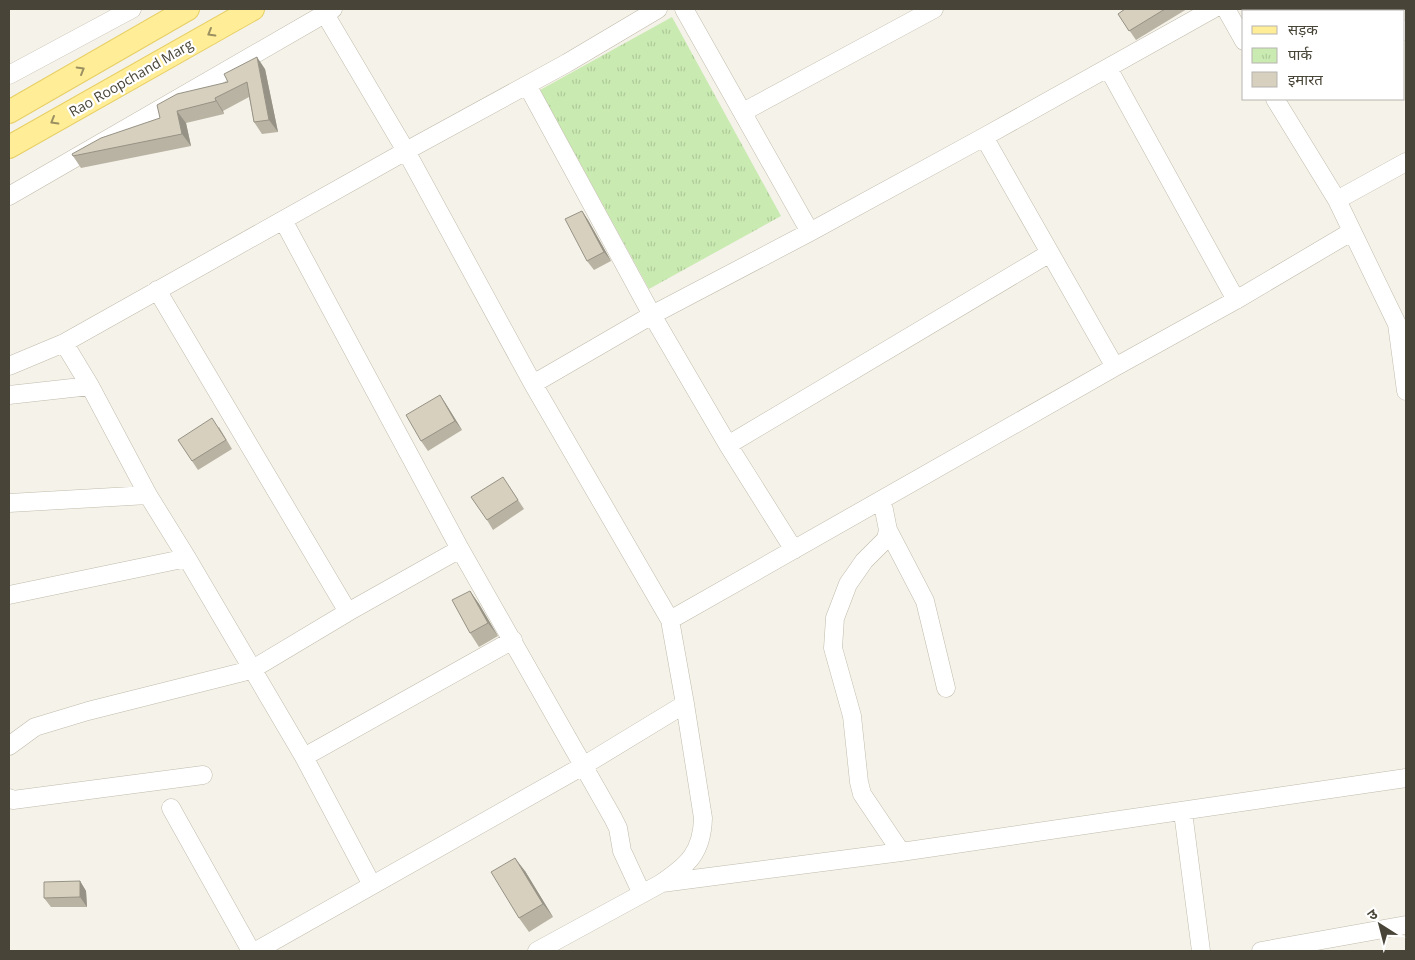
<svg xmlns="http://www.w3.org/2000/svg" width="1415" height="960" font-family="'Open Sans','Noto Sans Devanagari',sans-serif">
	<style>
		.park { fill: url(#park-tufts) }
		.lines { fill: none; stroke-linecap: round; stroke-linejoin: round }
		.minor-casing { stroke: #c0bbab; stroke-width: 19 }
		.major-casing { stroke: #e7cf64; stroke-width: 24 }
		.minor { stroke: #fff; stroke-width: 18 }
		.major { stroke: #ffed97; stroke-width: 22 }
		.wall { fill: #b9b3a3 }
		.shaded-wall { fill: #969285 }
		.building { fill: #d7d0be; stroke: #969285 }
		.oneway { stroke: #9a9062 }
		.labels { text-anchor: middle; stroke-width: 4.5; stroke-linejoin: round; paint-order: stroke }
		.street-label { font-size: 14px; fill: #484437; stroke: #fff }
	</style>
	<defs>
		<pattern id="park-tufts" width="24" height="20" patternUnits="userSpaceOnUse" patternTransform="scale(1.25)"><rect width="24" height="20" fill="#c9eab1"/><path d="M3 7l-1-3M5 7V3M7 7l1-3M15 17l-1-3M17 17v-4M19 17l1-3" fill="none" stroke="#aeca99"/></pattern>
	</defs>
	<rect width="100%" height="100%" fill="#f5f2e9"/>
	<path class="park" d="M672,17L781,216L649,289L540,90Z"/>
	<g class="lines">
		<defs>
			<path id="minor" d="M322,9L406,151L533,384L670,620L685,704L703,818C702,853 688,865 660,884L537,951
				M684,9L810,232
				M1226,9L1244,41
				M1404,31L1406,29
				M1108,68L1236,300
				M9,75L132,9
				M527,85L652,315L728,445L794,550
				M1275,99L1337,200L1397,324L1406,391
				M743,112L934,9
				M984,137L1115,367
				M9,196L333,9
				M1337,200L1406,162
				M283,220L460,549L613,818L618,828L622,851L642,894
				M157,290L348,612
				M64,343L90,386L148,495L187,558L304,757L372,885
				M9,366L64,343L406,151L567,63L658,9
				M533,384L652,315L810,232L984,137L1213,9
				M9,395L90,386
				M728,445L1050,253
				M882,500L888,530L886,539L864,561L848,584L835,618L833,648L852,716L859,782L862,794L901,852
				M9,503L148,495
				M888,530L925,601L946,688
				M9,595L187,558
				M670,620L1115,367L1236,300L1351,232
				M9,746L35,727L88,711L251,670L348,612L460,549
				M304,757L513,640
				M9,798L13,800L203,775
				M171,808L251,951
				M1183,812L1201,951
				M662,883L901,852L1406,778
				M256,951L583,766L685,704
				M1261,951L1406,925"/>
			<path id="major" d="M9,112L188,9
				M9,147L253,9"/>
		</defs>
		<use href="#minor" class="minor-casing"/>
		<use href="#major" class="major-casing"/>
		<use href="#minor" class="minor"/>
		<use href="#major" class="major"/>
	</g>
	<path class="wall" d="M1125,9H1187L1136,40L1118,14Z
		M265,69L278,132L262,134L254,122L249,97L223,111L224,114L186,123L191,146L81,168L73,156L160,118Z
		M582,211L588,220L611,261L594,270L587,261Z
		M440,395L462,430L428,451L421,441Z
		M219,427L232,449L198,470L192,461Z
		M509,486L524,509L493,530L487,520Z
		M470,591L479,604L498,636L479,647L470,633Z
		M525,871L553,917L529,932L519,918Z
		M80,881L86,891L87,907H51L44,898Z"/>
	<path class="shaded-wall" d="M257,57L265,69L278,132L269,120Z
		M215,98L223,111L224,114L216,101Z
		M177,111L186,123L191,146L182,134Z
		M582,211L588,220L611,261L604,252Z
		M440,395L446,404L462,430L455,421Z
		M470,591L479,604L498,636L488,623Z
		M515,858L525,871L553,917L543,904Z
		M80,881L86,891L87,907L80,897Z"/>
	<path class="building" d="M1125,9H1165L1129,31L1118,14Z
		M257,57L269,120L254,122L247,82L215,98L216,101L177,111L182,134L73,156L72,154L101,138L160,118L157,105L177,94L228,82L224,74Z
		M582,211L604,252L587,261L565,219Z
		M440,395L455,421L421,441L406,415Z
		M212,418L226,440L192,461L178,440Z
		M503,477L518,500L487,520L471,497Z
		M470,591L488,623L470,633L452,600Z
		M515,858L543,904L519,918L491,872Z
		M80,881V897L44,898V882Z"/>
	<defs><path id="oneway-chevron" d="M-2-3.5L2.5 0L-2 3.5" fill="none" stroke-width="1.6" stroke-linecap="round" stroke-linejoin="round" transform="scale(1.25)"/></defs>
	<g class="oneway">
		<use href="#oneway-chevron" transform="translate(211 33) rotate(150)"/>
		<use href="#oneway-chevron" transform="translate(81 70) rotate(-30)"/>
		<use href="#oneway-chevron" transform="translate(54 121) rotate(150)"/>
	</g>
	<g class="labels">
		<g class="street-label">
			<text transform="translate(131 78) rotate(-30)" y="5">Rao Roopchand Marg</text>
		</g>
	</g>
	<rect width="1415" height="960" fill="none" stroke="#484437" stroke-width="20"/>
	<rect x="1242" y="10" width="162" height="90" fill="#ffffff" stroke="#b6b4af"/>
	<rect x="1252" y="26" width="25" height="8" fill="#ffed97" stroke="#b6b4af"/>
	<text x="1288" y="35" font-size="15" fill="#484437">सड़क</text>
	<rect x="1252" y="48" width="25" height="15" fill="url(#park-tufts)" stroke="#b6b4af"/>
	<text x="1288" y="60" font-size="15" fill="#484437">पार्क</text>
	<rect x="1252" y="72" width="25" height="15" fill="#d7d0be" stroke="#b6b4af"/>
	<text x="1288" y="85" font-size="15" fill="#484437">इमारत</text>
	<g transform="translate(1380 925) rotate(324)" stroke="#ffffff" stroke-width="4" paint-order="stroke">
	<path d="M0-4L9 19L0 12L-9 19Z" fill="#484437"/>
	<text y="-8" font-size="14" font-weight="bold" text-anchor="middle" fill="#484437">उ</text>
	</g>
</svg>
